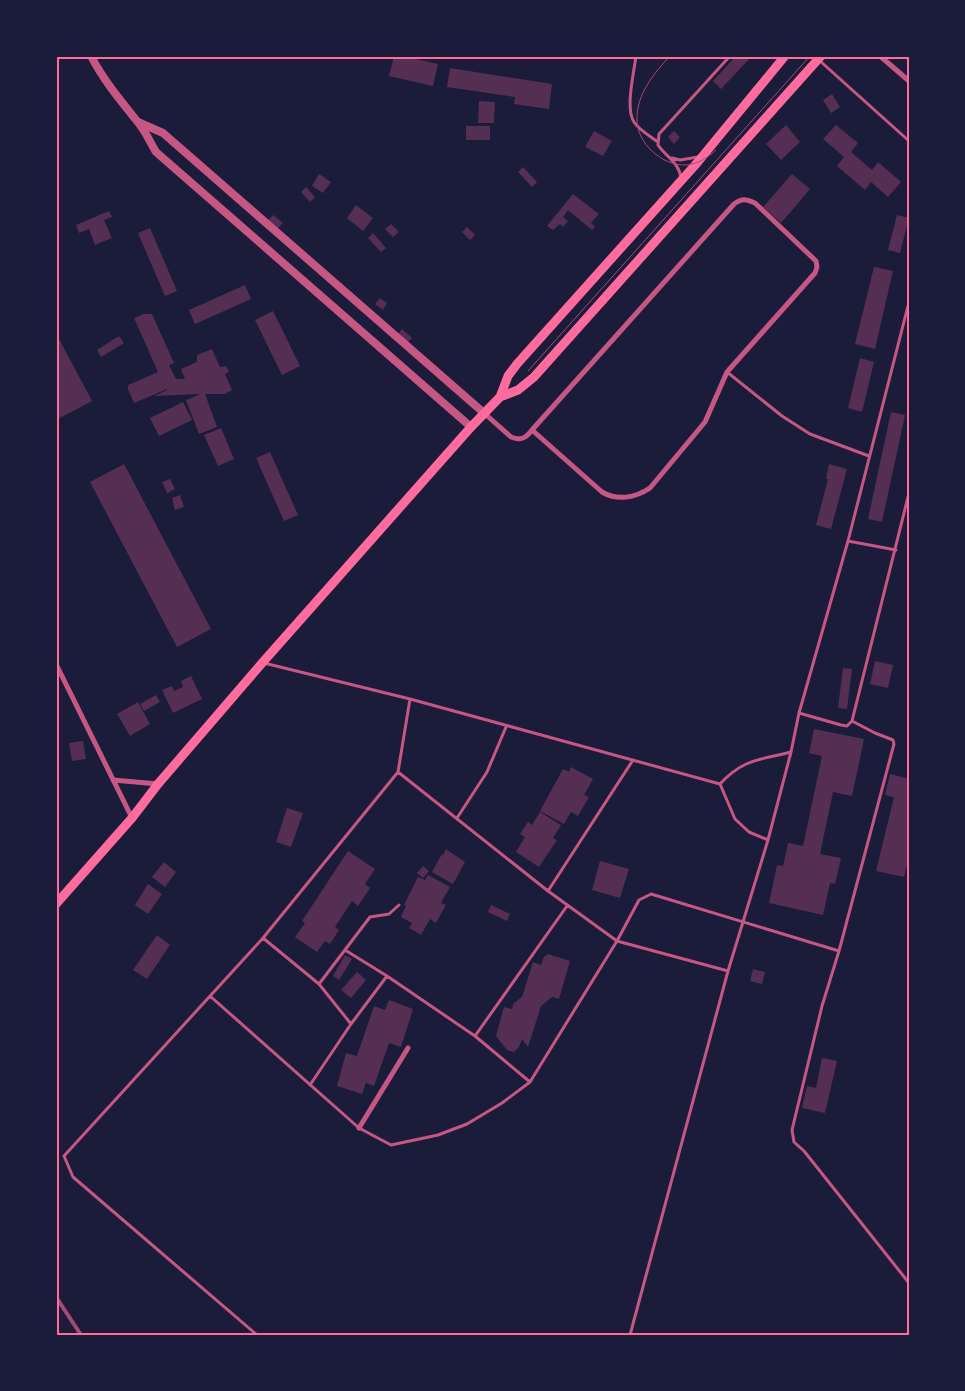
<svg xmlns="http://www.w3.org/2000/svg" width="965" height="1391" font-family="Rubik,sans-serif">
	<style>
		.building { fill: #542f53 }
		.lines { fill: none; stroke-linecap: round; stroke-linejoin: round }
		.service { stroke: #c65784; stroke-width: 3 }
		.minor { stroke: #c65784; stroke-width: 5 }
		.tertiary { stroke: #c65784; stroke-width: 8 }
		.secondary { stroke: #ff6b9d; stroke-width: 9 }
		.tram { stroke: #a44b75; stroke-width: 1 }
		.rail { stroke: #a44b75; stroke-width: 4 }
		.neatline { fill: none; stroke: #ff6b9d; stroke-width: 2 }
	</style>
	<rect width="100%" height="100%" fill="#1b1b3a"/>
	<path class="building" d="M394,56H403L438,64L433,86L389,76Z
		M736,56H752L721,89L713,81Z
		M450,68L552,84L549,109L514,104L515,97L447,87Z
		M832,94L840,107L831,113L823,100Z
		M479,101L495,102L494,123H478Z
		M786,125L800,142L781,160L766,144Z
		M836,125L858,143L851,152L872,170L878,162L901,182L888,197L871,182L865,190L837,166L844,157L823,139Z
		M466,126H490V140H466Z
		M594,131L612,141L603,156L585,147Z
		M674,131L680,137L674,144L668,137Z
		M523,167L537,182L532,187L518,172Z
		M319,174L331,182L323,193L312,186Z
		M792,174L810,189L781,223L763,207Z
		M306,187L315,197L310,202L301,192Z
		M573,194L599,214L591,223L595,227L592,230L568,210L563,217L568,221L563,227L560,224L553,230L547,226Z
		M356,205L373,218L363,231L347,218Z
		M109,211L112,217L104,220L112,238L95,245L89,229L79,233L76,225Z
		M273,215L283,223L278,228L268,220Z
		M897,215L909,218L900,253L888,250Z
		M391,224L399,232L393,237L385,229Z
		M467,227L475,235L470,240L462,232Z
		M150,228L177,291L165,296L138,233Z
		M373,233L386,248L381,252L368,238Z
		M874,267L893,271L875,349L855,344Z
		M245,285L251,299L195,324L189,310Z
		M380,298L387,303L383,310L375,304Z
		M273,311L300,366L282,375L255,320Z
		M144,314H152L174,363L169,365L176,379H185L181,369L197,362V355L212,349L220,367L226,366L229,372L225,374L232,390L225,394H205L217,427L199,434L186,400L201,394L154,396L167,390V389L134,403L128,389V385L158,372L134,318Z
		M402,329L412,338L407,343L397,335Z
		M56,333L92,401L58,419L56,415Z
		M119,336L124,343L101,357L97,350Z
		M860,358L874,362L862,412L848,408Z
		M183,402L192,420L159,436L150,418Z
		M891,412L905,415L882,522L868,519Z
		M221,428L234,459L218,466L204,435Z
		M270,452L298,515L284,521L256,458Z
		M124,464L211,629L177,647L90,482Z
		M829,464L847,469L831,529L816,525L828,479H826Z
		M170,479L175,489L167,493L162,482Z
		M180,495L184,507L175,510L172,498Z
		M875,661L893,665L888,688L870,684Z
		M843,668L852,669L847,709L838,708Z
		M191,676L202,699L173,713L162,690L172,686L174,691L183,687L181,681Z
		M156,695L160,702L144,711L140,704Z
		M138,702L150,724L130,736L117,714Z
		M814,729L864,739L852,796L833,792L820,854L841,858L835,884L830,883L823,915L769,903L777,865L783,866L788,843L803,846L822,756L809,753Z
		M83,741L86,759L72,761L69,743Z
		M571,767L593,779L584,795L589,797L578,816L571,812L564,824L540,811L563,769L569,772Z
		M890,774L909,779V858L904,877L876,871L894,797L885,795Z
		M287,808L303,813L291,847L276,842Z
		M540,812L561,825L553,838L557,840L539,867L516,852L525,837L520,834L528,822L532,825Z
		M446,849L465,862L453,884L432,872L442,854L443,855Z
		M348,851L375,869L365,884L370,888L358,906L352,901L335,927L339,930L330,944L325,941L317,952L295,937L305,923L302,921Z
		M600,861L629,869L620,898L592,890Z
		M164,862L176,872L165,887L152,877Z
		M423,866L429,871L423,878L417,873Z
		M428,875L450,887L441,903L446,905L436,923L430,919L421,935L409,928L412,923L401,917L406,906L404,905L418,877L425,880Z
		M148,884L162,894L148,914L135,905Z
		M491,905L510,914L507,921L488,912Z
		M157,935L170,945L147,979L133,970Z
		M548,954L570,961L559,999L552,997L541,1006L528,1047L522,1039L519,1047L514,1052L507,1050L496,1036L504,1007L512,1009L513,1004L522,997L533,962L541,965L544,957Z
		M345,955L352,959L339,980L333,976Z
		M753,969L765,972L762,984L750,981Z
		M357,972L366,980L351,998L341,990Z
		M389,1000L413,1009L401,1047L389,1043L374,1086L366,1083L362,1094L337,1086L346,1053L357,1056L374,1006L385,1010Z
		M822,1058L837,1061L825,1113L802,1108L807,1086L816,1088Z"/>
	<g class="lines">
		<path class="service" d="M636,56C634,72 625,109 634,122C639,130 650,136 658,142
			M820,61L909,141
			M672,158L680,160L698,157
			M681,178C679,162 666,157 658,145L659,134L730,56
			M727,372L782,416L810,434L869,456
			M848,541L896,550
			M264,663L410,699L720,784C743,759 759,760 791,752L768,840L728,971L630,1335
			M799,713L841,725L847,726L852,721L909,493
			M852,721L875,733L893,740L894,744L839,951L822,1006L792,1130L794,1142L804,1151L909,1283
			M791,752L799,713L848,541L909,302
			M398,772L548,891L617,941L639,900L651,894L839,951
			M720,784L735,819L749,832L768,840
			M457,818L487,772L506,727
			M548,891L633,760
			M263,938L319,984L351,1024
			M345,950L387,976L475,1036L530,1082
			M319,984L370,917L389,914L399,905
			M210,996L359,1128L391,1145L438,1135L467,1124L502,1103L530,1082L617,941L728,971
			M475,1036L567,906
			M310,1085L351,1024L387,976
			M257,1335L73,1177L64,1156L263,938L398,772L410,699"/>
		<path class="minor" d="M880,56L909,81
			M484,413L511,437C521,441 526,438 532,430L734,204C742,198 746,199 755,203L816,261L817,267L815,273L727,372L705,422L650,488C635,498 617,501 602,492L532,430
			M56,664L132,818
			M113,780L158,784
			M359,1128L408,1048"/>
		<path class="tertiary" d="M91,56C104,81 120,100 137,121C145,130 150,142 156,152L471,427
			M138,122L163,133L484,413"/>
		<path class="secondary" d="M500,397L508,376L517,364L697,163L785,56
			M56,904L132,818L158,784L263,662L471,427L500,397L518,390L534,377L821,56"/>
		<path class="tram" d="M670,56C654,73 636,95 637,120C637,143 662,166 686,165C698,164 707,158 716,150
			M528,371L810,56"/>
		<path class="rail" d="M56,1297L81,1335"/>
	</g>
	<rect width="965" height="1391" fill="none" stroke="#1b1b3a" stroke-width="115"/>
	<rect x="58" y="58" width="850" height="1276" class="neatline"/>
</svg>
